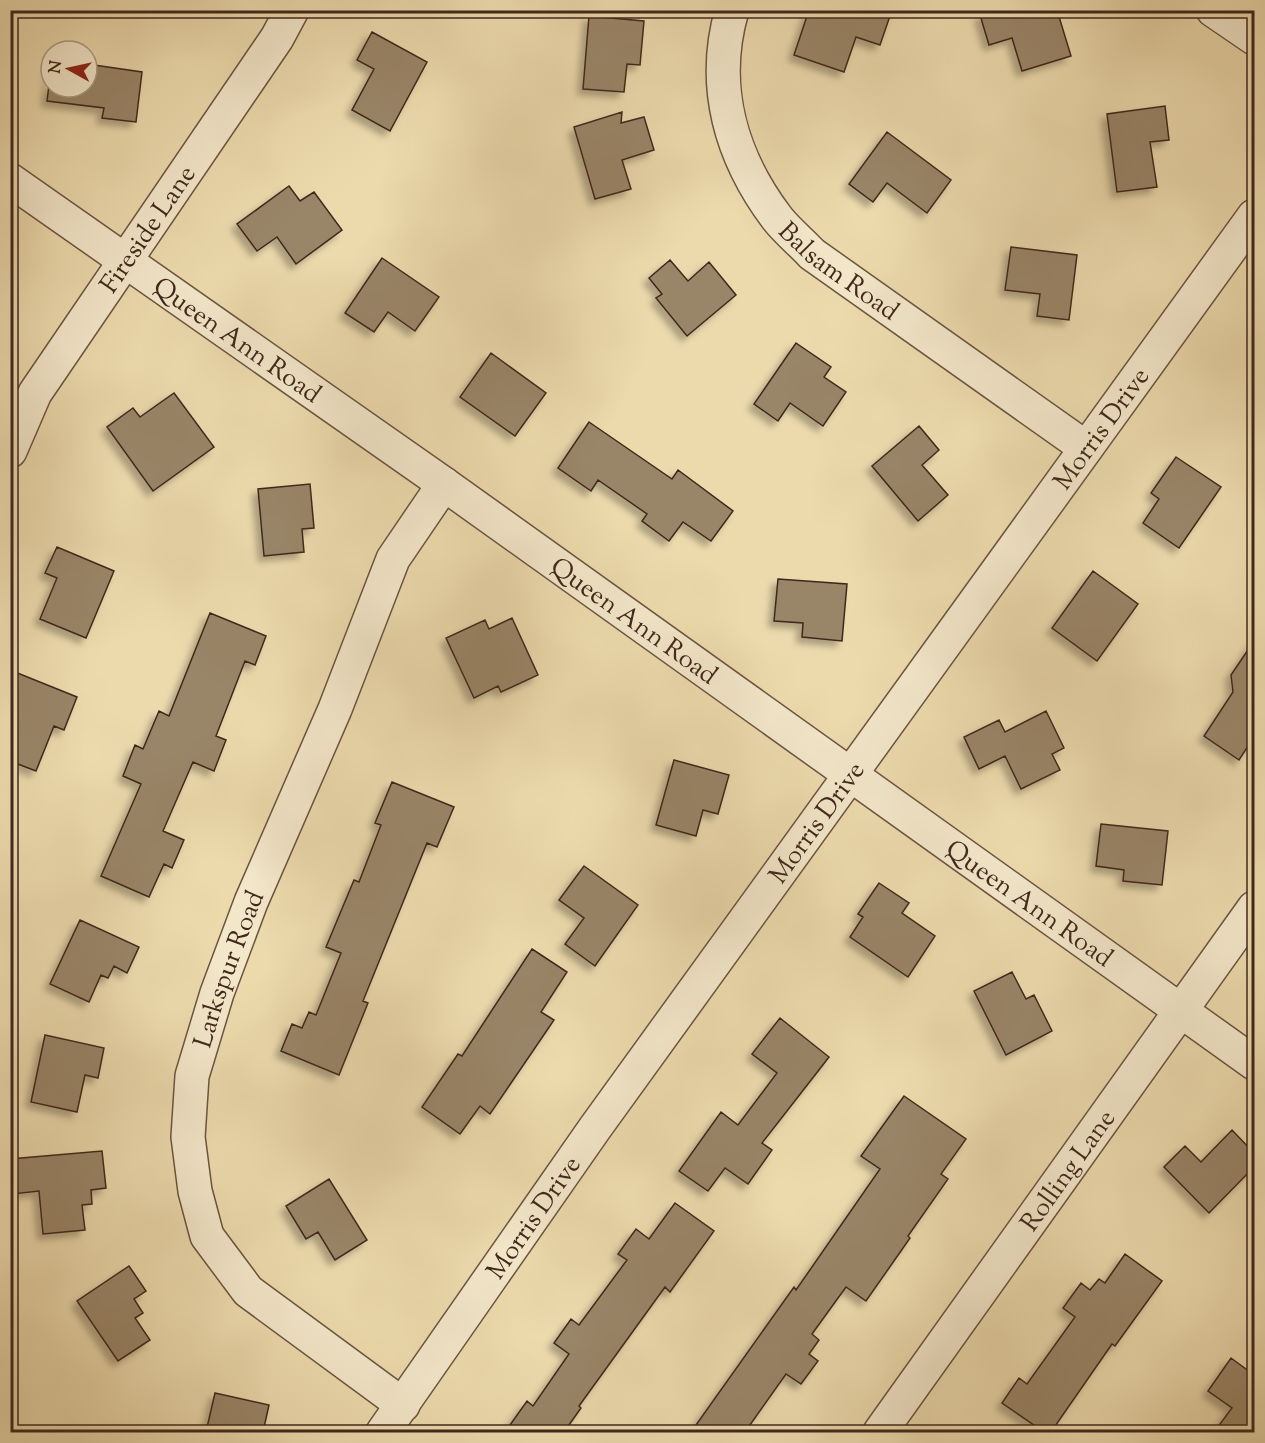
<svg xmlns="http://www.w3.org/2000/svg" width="1265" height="1443" font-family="'Sorts Mill Goudy',serif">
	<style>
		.building { fill: #998567; stroke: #40281c; stroke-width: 1.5; filter: url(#shadow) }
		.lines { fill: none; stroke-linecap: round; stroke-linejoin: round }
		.minor-casing { stroke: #6b5440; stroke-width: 36 }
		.minor { stroke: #f3e7ca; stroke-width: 33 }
		.labels { text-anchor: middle; stroke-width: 6; stroke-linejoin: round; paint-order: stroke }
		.street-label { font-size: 26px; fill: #40281c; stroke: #f3e7ca }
	</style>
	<defs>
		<filter id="shadow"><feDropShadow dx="-5.5" dy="5.5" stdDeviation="3" flood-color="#0004"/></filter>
	</defs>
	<rect width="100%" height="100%" fill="#ecdaad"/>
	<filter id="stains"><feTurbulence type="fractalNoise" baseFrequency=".00333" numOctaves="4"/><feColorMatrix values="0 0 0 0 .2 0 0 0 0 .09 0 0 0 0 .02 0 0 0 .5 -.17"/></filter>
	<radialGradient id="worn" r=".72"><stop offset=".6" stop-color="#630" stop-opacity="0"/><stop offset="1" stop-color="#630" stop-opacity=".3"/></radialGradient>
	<path class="building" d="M809,10H892L880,45L856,37L844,72L794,55Z
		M995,10H1057L1071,56L1022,71L1012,38L989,45L980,15Z
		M589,16L644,21L640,65L627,64L624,92L583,89Z
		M372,32L427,62L390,131L352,110L374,69L357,60Z
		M87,64L142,72L136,122L102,118L104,108L47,101L51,68V87H87Z
		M1165,106L1169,140L1150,142L1157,187L1117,192L1107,114Z
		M622,112L621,123L644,117L654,150L622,160L631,189L595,199L574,127Z
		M887,132L951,180L927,213L887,183L873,202L849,184Z
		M289,186L300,201L314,192L342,230L296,264L277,237L257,251L237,224Z
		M1011,247L1077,255L1069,320L1037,316L1040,294L1005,290Z
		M382,258L439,297L415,331L388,312L374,332L345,313Z
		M670,260L688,281L709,262L736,295L687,336L656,298L662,294L649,278Z
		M796,343L831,367L824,377L846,392L823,426L790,403L778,421L754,404Z
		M491,353L546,393L515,436L460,397Z
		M174,393L214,447L153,491L107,427L133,408L140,417Z
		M589,422L672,479L678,470L733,511L711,541L683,522L669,541L642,521L647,514L598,480L591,491L558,468Z
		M919,426L939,450L922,465L948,495L918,521L872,466Z
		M1176,457L1221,487L1179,548L1143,523L1159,499L1151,493Z
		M310,484L314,528L302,529L304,552L264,556L258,489Z
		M57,547L114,571L86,638L40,619L57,578L45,573Z
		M1093,571L1138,604L1097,661L1052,628Z
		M778,579L847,584L842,641L802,637L803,623L774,621Z
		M210,613L266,636L255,665L245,661L216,736L226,740L214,771L193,762L163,831L184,840L172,868L164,864L149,897L101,876L141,784L123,776L135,745L143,749L159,711L169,716Z
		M512,618L538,675L501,692L498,686L474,698L446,638L485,620L489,629Z
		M1254,641V740H1252L1239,760L1204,736L1233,692L1231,675Z
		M10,670L77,697L64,730L54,726L36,771L10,761Z
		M1046,711L1064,748L1052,754L1060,770L1021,789L1005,756L979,769L964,737L999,720L1005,732Z
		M674,760L729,775L718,814L703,810L696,836L656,825Z
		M392,782L454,807L437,847L427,843L363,1001L368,1003L339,1075L281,1051L292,1024L302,1028L309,1012L316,1015L341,953L326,947L354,880L359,882L381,825L375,823Z
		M1101,824L1168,831L1162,885L1123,881L1124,870L1096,866Z
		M584,866L638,905L595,966L565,944L584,918L559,900Z
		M879,883L909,903L902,913L935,936L908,977L850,937L863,917L858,914Z
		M80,920L139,947L127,973L114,966L108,978L101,975L89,1002L50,984Z
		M532,949L567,972L541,1012L554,1020L490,1114L480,1106L460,1134L422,1107L458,1054L462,1056Z
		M1012,972L1026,999L1034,995L1052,1031L1006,1055L974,991Z
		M780,1018L829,1057L762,1143L772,1150L748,1184L725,1168L708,1191L679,1171L721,1112L738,1125L777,1073L752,1054Z
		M45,1035L104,1048L98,1078L85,1075L77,1112L31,1102Z
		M904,1096L966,1139L941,1174L948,1179L908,1236L910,1238L866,1301L846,1287L812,1334L819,1340L809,1354L818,1361L801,1384L786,1374L745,1432H691L794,1287L796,1290L880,1169L861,1156Z
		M1232,1130L1254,1153V1167L1209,1213L1164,1167L1185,1146L1201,1162Z
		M102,1151L106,1188L91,1190L92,1204L82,1205L85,1230L43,1234L39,1191L12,1194L10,1159Z
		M329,1179L367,1240L335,1260L318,1232L306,1239L286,1206Z
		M675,1203L714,1231L670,1292L665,1287L579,1406L581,1408L564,1432H505L527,1401L533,1406L569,1354L554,1343L571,1319L579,1325L627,1260L618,1254L636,1229L649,1239Z
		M1125,1254L1162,1281L1115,1346L1112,1344L1051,1432H1044L1002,1403L1019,1378L1027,1384L1075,1317L1063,1308L1081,1283L1090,1290L1099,1279L1105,1283Z
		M129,1266L146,1291L134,1299L143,1313L135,1318L150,1340L118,1361L77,1301Z
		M1231,1358L1254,1375V1432H1214L1232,1408L1208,1391Z
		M215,1393L269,1405L263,1432H206Z"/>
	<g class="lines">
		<defs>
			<g id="minor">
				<path id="s1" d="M732,10C710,86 731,157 777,218C787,231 801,242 812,254L1086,448"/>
				<path d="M1213,10L1254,38"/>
				<path id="s2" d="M10,180L444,484L1254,1063"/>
				<path id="s3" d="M10,451L35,393L277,38L292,10"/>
				<path id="s4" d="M403,1405L248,1291L207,1236L195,1191L188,1137L192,1076L217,993L251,902L335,709L393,559L444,484"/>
				<path id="s5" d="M383,1432L595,1128L1254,216"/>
				<path id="s6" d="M880,1432L1254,908"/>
			</g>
		</defs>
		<use href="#minor" class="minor-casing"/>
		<use href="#minor" class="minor"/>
	</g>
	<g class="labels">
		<g class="street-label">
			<text dy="9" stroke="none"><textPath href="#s3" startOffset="262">Fireside Lane</textPath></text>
			<text dy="9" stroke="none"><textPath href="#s1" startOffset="303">Balsam Road</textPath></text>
			<text dy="9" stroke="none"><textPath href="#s2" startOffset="278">Queen Ann Road</textPath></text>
			<text dy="9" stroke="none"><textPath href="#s5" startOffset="1234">Morris Drive</textPath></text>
			<text dy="9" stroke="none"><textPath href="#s2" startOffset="764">Queen Ann Road</textPath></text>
			<text dy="9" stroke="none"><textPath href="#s5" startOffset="748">Morris Drive</textPath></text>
			<text dy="9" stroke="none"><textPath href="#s2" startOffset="1250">Queen Ann Road</textPath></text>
			<text dy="9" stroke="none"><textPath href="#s4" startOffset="536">Larkspur Road</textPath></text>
			<text dy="9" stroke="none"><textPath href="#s6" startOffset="322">Rolling Lane</textPath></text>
			<text dy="9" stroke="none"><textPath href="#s5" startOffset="262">Morris Drive</textPath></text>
		</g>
	</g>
	<rect width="1265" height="1443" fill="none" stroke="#ecdaad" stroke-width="36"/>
	<rect x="12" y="12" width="1241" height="1419" fill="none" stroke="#40281c" stroke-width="3"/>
	<rect x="18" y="18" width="1229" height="1407" fill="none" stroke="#40281c" stroke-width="1.5"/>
	<g transform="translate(69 69) rotate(278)"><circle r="28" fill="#f3e7ca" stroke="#ab9b84" stroke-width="1.5"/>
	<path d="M0-4.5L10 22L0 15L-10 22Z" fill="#8f2418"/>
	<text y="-9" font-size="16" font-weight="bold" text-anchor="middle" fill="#40281c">N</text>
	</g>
	<rect width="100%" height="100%" filter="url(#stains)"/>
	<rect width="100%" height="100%" fill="url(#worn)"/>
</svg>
